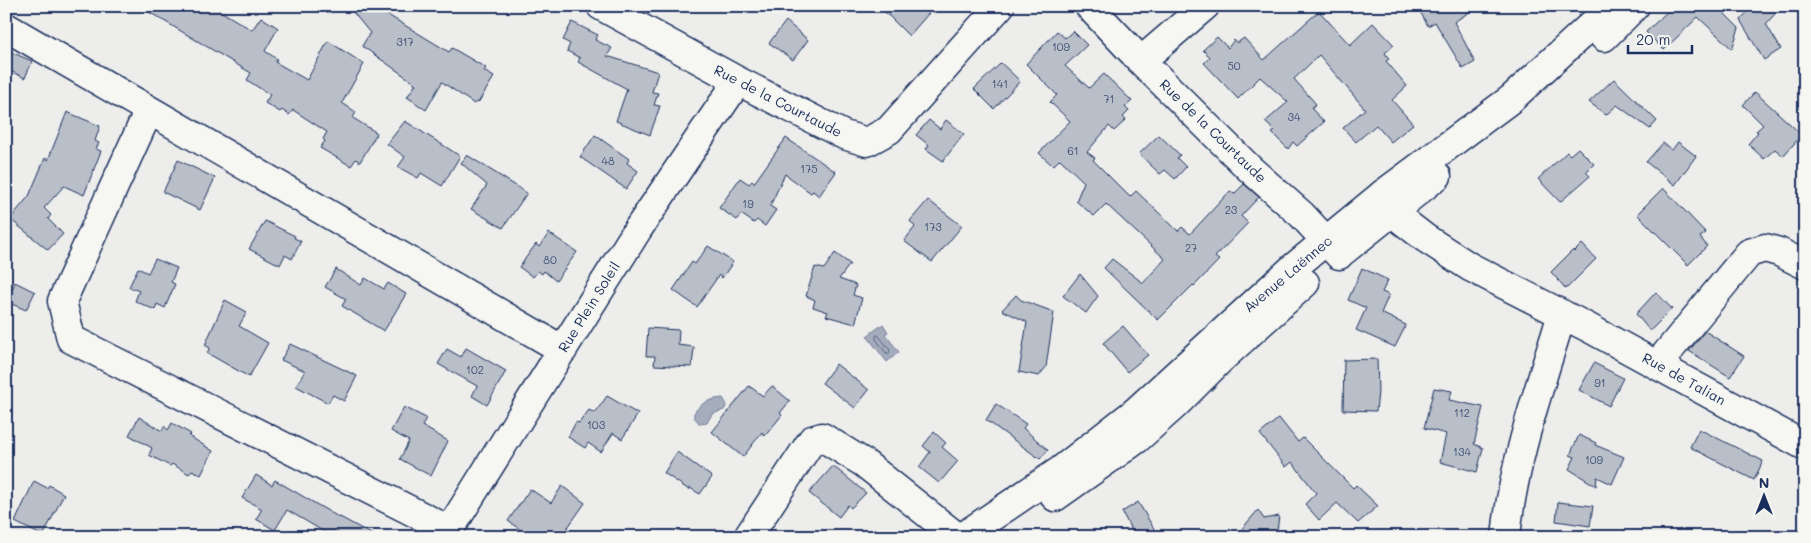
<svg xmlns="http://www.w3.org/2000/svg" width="1811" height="543" font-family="Mali,sans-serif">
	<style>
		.water { fill: #a5acbc; stroke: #6e7a96 }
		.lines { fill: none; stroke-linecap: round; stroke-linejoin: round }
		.shore { stroke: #526184; stroke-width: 1 }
		.building { fill: #b9bfc8; stroke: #1b2f5e }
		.minor-casing { stroke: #1b2f5e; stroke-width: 31 }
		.major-casing { stroke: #1b2f5e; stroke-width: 31 }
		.minor { stroke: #f6f6f2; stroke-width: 28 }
		.major { stroke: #f6f6f2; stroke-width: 28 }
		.labels { text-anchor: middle; stroke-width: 4; stroke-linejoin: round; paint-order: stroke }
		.number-label { font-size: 11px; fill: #425378 }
		.street-label { font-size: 14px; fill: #1b2f5e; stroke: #f6f6f2 }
	</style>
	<rect width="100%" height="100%" fill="#edeeec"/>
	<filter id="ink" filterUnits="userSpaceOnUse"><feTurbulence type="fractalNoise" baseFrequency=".02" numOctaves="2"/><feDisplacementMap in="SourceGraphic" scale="10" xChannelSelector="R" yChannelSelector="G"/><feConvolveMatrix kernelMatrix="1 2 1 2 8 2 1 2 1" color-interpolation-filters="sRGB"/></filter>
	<g filter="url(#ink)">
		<path class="water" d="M883,324L888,332L885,334L899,352L887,362L867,336Z
			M723,398L727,405L724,410L712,414L707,423L700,424L694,417V413C701,402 711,399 723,398Z"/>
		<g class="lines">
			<path class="shore" d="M878,335L890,350L889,353H886L876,339V336Z"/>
		</g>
		<path class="building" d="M139,6H212L252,30L261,17L278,28L265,51L277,59L275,62L307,80L328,41L364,64L342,103L356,112L353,118L377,133L360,162L356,159L351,166L320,148L325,141L323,139L327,132L293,110L289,115L282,110L280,112L265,103L270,95L247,80L251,73Z
			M348,6H373L449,52L452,48L486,68L484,71L494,77L478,103L476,102L474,104L442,82L426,110L407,97L416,84L362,46L370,33Z
			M879,6H935L909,36Z
			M1417,6H1479L1454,22L1475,62L1463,69L1435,22L1428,26Z
			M1673,6H1717L1739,28L1732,49L1698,17L1664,50L1646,32Z
			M1753,6H1782L1766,24L1781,49L1764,60L1740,20Z
			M1319,11L1350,45L1373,23L1394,45L1385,53L1389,59L1386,61L1407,86L1392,100L1413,124L1391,142L1376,125L1356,142L1343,128L1365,109L1319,55L1294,79L1316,104L1311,108L1324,122L1297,146L1293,142L1288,149L1272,133L1275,131L1265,122L1288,102L1260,77L1238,99L1204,63L1210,57L1203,50L1217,37L1228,48L1234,40L1237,43L1244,38L1264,60Z
			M786,21L808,40L793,60L769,43Z
			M572,22L598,35L595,40L612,48L607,56L658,72L652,92L658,93L654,105L660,106L650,135L616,121L627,89L578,62L580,58L567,51L570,44L563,40Z
			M1057,31L1065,38L1073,31L1087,45L1065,66L1089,88L1104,74L1132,101L1125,107L1129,111L1123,117L1126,120L1114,131L1109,126L1087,152L1095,158L1093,160L1130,197L1136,191L1178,231L1182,227L1190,234L1230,191L1234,194L1244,184L1259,197L1241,216L1248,223L1215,257L1219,260L1200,280L1194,286L1193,285L1158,320L1104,268L1112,259L1143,283L1165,259L1106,204L1094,216L1076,201L1084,182L1060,159L1053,166L1039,153L1070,121L1050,102L1057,95L1026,64Z
			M6,50L32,61L25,78L6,69Z
			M1001,63L1020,81L994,109L974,89Z
			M1614,79L1657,121L1650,129L1617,105L1606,115L1589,102Z
			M1755,92L1802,135L1783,156L1775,149L1764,159L1748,144L1758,132L1756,131L1763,125L1743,105Z
			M67,112L100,126L95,141L99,143L96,149L101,151L84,195L64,186L44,208L51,215L48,219L63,234L48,250L10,219L29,196L45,158L48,160Z
			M929,120L940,129L946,120L964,134L943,161L926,149L929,145L916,135Z
			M405,121L460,156L442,186L421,173L418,178L398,167L405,157L387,144Z
			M595,135L629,159L627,163L638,171L626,189L580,157Z
			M1159,135L1180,155L1177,158L1186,167L1175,179L1165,170L1160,174L1139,154Z
			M786,138L836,172L819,196L813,191L811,193L785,174L770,206L776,210L765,226L757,220L754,223L741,214L737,220L719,208L740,178L749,184L752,181L754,183Z
			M1678,142L1696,156L1675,185L1646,162L1663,143L1672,150Z
			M1578,148L1594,164L1586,172L1590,176L1560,202L1538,179L1567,152L1570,155Z
			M467,155L527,193L503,228L471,209L487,185L461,163Z
			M178,160L215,178L200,210L163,192Z
			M1663,188L1706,233L1700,237L1707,246L1688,265L1637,214Z
			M928,200L962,226L932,262L904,241L915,227L910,221Z
			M265,221L295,236L294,238L301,241L292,259L285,255L280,265L249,249Z
			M549,233L577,252L556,281L544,271L542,274L538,271L533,277L519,267L536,244L539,247Z
			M1582,244L1596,259L1566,289L1551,272L1573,250L1574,252Z
			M708,246L733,262L722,278L719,275L697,307L673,290L692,262L695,264Z
			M835,253L850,264L839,279L856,285L853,295L862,298L855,324L826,316L828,312L813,307L815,300L806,296L815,267L824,269Z
			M155,259L177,268L171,282L175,284L165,308L157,304L155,310L135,301L139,291L129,287L138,268L148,273Z
			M1362,268L1388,280L1382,292L1389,295L1381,313L1406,325L1395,347L1356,330L1366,308L1348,300Z
			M336,269L361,285L365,278L384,289L388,283L406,294L384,331L342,306L346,299L325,287Z
			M1080,274L1098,296L1086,313L1063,296Z
			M15,282L35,292L26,310L7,302Z
			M1656,292L1672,309L1650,331L1636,314Z
			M1016,295L1021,300L1054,312L1046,367L1039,376L1019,372L1027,322L1002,310Z
			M225,300L247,312L239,326L268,343L249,377L207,353L210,348L205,345Z
			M1123,326L1148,355L1127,372L1103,343Z
			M648,328L679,330L678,345L694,347L692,367L654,365L655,356H646Z
			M1705,331L1744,356L1730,377L1689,351Z
			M290,344L357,376L344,401L333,395L328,403L296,386L305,371L281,360Z
			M466,348L506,371L487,405L472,396L477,386L438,364L447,349L461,357Z
			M1377,359L1378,392L1376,411L1343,410L1344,360Z
			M1594,363L1623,378L1609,406L1579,390Z
			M836,364L869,390L855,408L822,383Z
			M749,386L763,396L772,386L790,401L780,413L782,415L765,436L762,432L743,457L712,432Z
			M1434,388L1452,391L1449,400L1483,407L1474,444L1483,448L1477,472L1440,462L1446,434L1424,428Z
			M607,396L638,414L622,439L613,433L601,452L588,443L585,448L568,437L576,422L579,423L589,410L595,413Z
			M996,404L1026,424L1023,428L1048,450L1040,459L986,420Z
			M404,407L426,418L422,426L448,441L431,476L400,459L409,441L391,431Z
			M139,417L162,431L164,426L168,430L172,423L191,434L189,436L213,451L201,475L192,470L189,474L172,464L170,466L149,455L152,448L129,435Z
			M1279,418L1298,442L1303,438L1353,488L1356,485L1378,506L1358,523L1337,503L1319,520L1305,504L1316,493L1292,462L1286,467L1260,434Z
			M1699,429L1763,461L1754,480L1690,447Z
			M934,432L946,443L942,447L958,461L939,483L919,467L930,452L923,446Z
			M1579,435L1596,443L1595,445L1624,457L1612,484L1597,477L1596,486L1569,469L1575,457L1570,455Z
			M677,452L712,477L700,494L690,488L689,490L664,473Z
			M833,466L866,493L851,508L848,505L839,517L809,493Z
			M256,475L272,485L275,480L340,518V517L377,537H333L287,510L275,530L256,519L262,509L242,498Z
			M34,481L47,488L49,485L64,494L43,536L15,522Z
			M562,486L585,503L561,537H531L508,521L530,489L551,503Z
			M1138,502L1159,537H1135L1122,512Z
			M1558,502L1593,506L1590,526L1556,521Z
			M1258,510L1264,519L1279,516L1277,531L1273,537H1235Z"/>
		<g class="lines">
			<defs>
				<path id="minor" d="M601,6L738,81L844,135L867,142L889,130L1000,6
					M1089,6L1141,61L1250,169L1302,215L1339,255
					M6,27L563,350
					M1141,61L1205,6
					M149,110L62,301L71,339L449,530
					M1383,194L1403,221L1425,238L1470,267L1589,328L1805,446
					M1657,365L1749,253L1765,248L1779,252L1805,265
					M445,537L638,229L738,81
					M748,537L812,440L822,437L864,463L957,537
					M1506,537C1513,461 1540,387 1562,314"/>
				<path id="major" d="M1604,37L1635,6
					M1342,252L1437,176
					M1055,497L1137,439L1174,406L1221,359L1305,283
					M962,537L1061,470L1135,412L1294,267L1383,194L1511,99L1612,6"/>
			</defs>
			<use href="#minor" class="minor-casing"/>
			<use href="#major" class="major-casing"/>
			<use href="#minor" class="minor"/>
			<use href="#major" class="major"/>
		</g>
	</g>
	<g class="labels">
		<g class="number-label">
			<text x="405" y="46">317</text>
			<text x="1061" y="51">109</text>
			<text x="1234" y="70">50</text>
			<text x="1000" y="88">141</text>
			<text x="1109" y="103">71</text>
			<text x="1294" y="121">34</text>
			<text x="1073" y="155">61</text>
			<text x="608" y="165">48</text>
			<text x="809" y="173">175</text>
			<text x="748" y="208">19</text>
			<text x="1231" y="214">23</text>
			<text x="933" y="231">173</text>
			<text x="1191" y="252">27</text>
			<text x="550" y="264">80</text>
			<text x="475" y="374">102</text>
			<text x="1600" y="387">91</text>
			<text x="1462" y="417">112</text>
			<text x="596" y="429">103</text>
			<text x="1462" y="456">134</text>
			<text x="1594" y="464">109</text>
		</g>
		<g class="street-label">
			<text transform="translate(778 101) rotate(27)" y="5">Rue de la Courtaude</text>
			<text transform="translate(1213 131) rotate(44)" y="5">Rue de la Courtaude</text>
			<text transform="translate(1288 274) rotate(-40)" y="5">Avenue Laënnec</text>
			<text transform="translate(589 307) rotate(-58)" y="5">Rue Plein Soleil</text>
			<text transform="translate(1684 379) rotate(29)" y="5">Rue de Talian</text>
		</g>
	</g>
	<rect width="1811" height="543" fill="none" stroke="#f6f6f2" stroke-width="25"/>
	<rect x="12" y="12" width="1786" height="518" fill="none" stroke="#1b2f5e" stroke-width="2" filter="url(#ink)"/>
	<g transform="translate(1764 496)" stroke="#f6f6f2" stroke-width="4" paint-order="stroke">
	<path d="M0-4L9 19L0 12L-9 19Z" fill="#1b2f5e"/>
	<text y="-8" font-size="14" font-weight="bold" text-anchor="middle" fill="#1b2f5e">N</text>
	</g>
	<path d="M1628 45v8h64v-8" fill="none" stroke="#1b2f5e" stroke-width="2.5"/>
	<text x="1636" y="45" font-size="15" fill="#1b2f5e" stroke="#f6f6f2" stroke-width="4" paint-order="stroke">20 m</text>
</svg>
